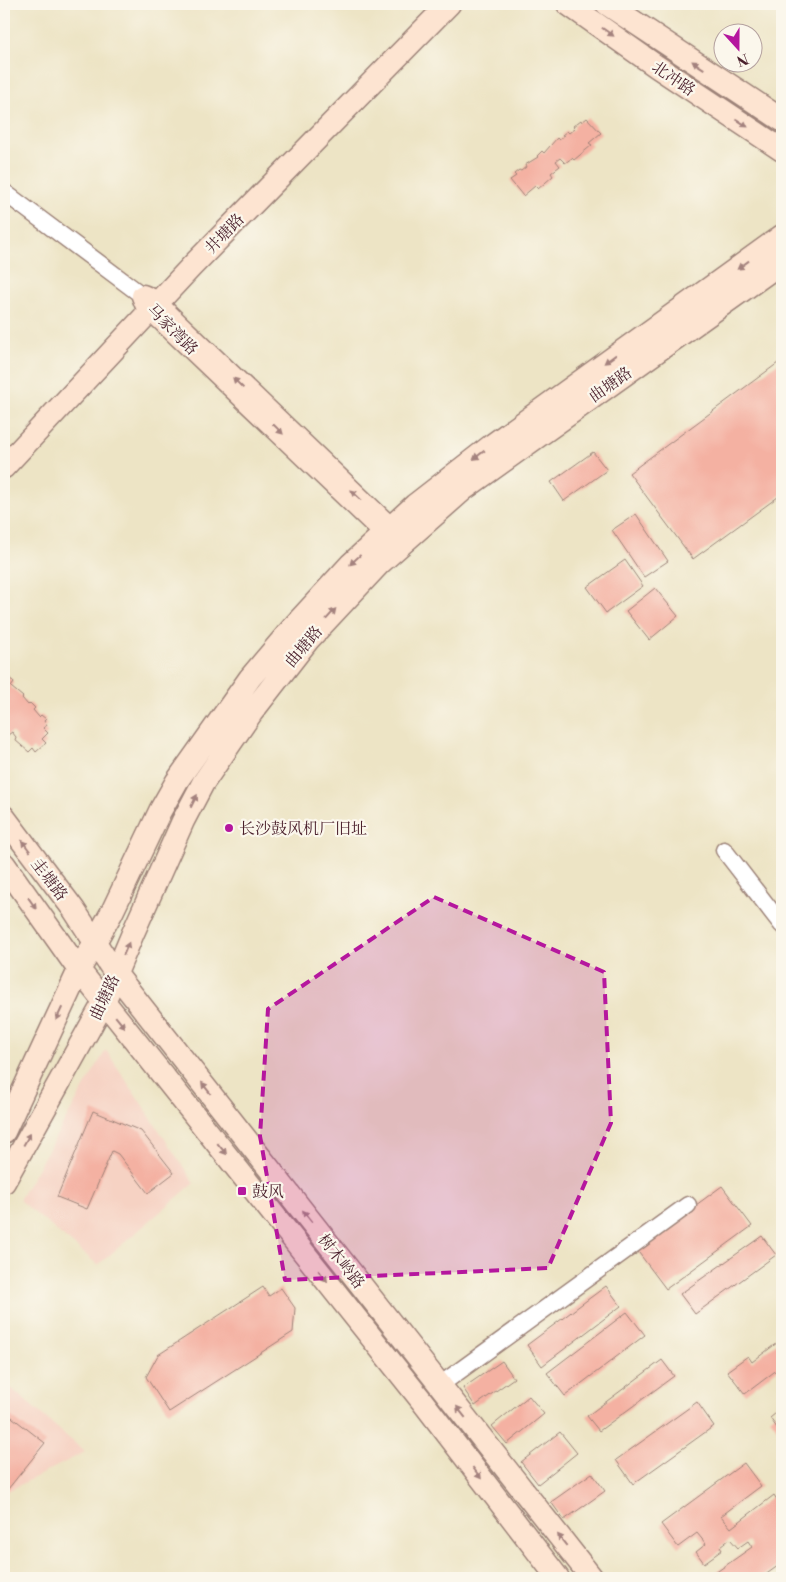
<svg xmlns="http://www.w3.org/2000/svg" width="786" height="1582" font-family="'Libre Bodoni','Noto Serif SC',serif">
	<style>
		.built { fill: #f6d2c3 }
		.building { fill: #f4b1a2 }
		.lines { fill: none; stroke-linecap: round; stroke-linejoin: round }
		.street-casing { stroke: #9c8278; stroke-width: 19 }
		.secondary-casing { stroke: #9c8278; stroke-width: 25 }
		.street { stroke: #fff; stroke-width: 16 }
		.secondary { stroke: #fde4d1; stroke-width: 22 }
		.oneway { fill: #a4827e }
		.marked { fill: #b5179e; fill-opacity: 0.2; stroke: #b5179e; stroke-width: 4; stroke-dasharray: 10 6; stroke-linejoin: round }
		.poi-dot { fill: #b5179e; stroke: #fbf7ec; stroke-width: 2 }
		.labels { text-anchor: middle; stroke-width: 4.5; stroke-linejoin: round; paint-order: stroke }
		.street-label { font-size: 16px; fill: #4a1f2b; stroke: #fbf7ec }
		.poi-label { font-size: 16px; fill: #4a1f2b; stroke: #fbf7ec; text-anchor: start }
	</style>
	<rect width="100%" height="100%" fill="#fbf7ec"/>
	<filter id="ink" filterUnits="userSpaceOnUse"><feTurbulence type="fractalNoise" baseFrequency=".02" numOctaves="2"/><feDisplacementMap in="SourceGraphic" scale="10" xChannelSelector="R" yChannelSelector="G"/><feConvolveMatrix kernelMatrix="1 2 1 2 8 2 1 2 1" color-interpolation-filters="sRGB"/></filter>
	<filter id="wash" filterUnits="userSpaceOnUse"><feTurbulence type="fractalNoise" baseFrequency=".0096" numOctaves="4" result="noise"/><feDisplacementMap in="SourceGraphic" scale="20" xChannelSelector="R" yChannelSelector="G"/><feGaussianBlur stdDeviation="1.12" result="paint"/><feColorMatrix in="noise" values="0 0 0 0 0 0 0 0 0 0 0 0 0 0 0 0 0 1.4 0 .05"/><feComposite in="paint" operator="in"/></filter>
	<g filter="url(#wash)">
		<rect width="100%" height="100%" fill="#ede4c5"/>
		<path class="built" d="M106,1050L194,1183L98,1265L19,1200Z
			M4,1382L85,1452L4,1493Z"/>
		<g id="blocks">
			<path class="building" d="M587,118L601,133L589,143L592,145L574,160L572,158L565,163L560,158L556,161L560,166L551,173L553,176L538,189L535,186L523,196L510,180L516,176L514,174L519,170L521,171L526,167L525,165L538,157L537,156L542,151L544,153L557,138L559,140L564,136L562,135L567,131L569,133L575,128L573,126L581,120L582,122Z
				M782,360V494L693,559L629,473Z
				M593,452L607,470L564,501L551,482Z
				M636,514L668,561L644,577L612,530Z
				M625,560L643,586L606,613L587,587Z
				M655,588L678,616L649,640L626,611Z
				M4,677L6,680L9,677L14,683L11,687L23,697L22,698L28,705L30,703L35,708L33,710L39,717L41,715L46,719L44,721L47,725L43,728L48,733L42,739L46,743L36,752L33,748L29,752L15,740L16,737L12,732L8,735L4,730Z
				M93,1111L141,1131L174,1173L148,1193L118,1154L112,1151L87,1209L57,1197Z
				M722,1186L752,1226L666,1289L636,1249Z
				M762,1236L776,1255L695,1314L680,1294Z
				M606,1286L621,1306L542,1366L527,1345Z
				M263,1287L269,1296L281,1288L295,1308L293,1332L169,1412L146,1377L158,1355Z
				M627,1312L645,1335L565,1396L547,1373Z
				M782,1339V1366L745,1394L727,1371L748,1356L752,1362Z
				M662,1360L674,1376L599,1431L587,1416Z
				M502,1361L514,1378L475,1406L463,1388Z
				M529,1396L544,1414L507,1444L492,1426Z
				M697,1402L714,1426L633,1484L616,1460Z
				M782,1408V1435L770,1418Z
				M4,1411L45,1443L4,1494Z
				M560,1432L577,1453L538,1484L521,1462Z
				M744,1463L761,1486L721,1516L731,1528L774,1495L782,1507V1563L761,1578H708L752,1547L748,1541L738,1548L730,1539L720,1547L722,1550L704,1563L696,1552L706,1544L697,1533L678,1547L661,1524Z
				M592,1473L605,1491L564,1520L551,1502Z"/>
		</g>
	</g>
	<g filter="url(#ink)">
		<use href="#blocks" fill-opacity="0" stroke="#9c8278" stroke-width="1"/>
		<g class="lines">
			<defs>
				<path id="street" d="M4,192L143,296
					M724,850L782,925
					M440,1385L688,1205"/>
				<path id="secondary" d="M568,4L656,66L782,150
					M607,4L782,120
					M4,467L192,266L449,4
					M395,542L146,304L143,296L150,299L156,304L401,539
					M4,817L74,910L115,973L592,1578
					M4,864L79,970L422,1401L558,1578
					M4,1132L79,970L112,912L160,811L177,781L250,678L295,625L351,564L415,505L491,446L782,236
					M4,1182L104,1002L133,933L183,821L203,783L252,712L308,640L379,564L464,489L782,262"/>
			</defs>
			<use href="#street" class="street-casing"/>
			<use href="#secondary" class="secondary-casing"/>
			<use href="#street" class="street"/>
			<use href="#secondary" class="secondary"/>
		</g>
		<defs><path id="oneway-solid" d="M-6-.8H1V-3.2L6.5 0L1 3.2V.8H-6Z" transform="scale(1.25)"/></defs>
		<g class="oneway">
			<use href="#oneway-solid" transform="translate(608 32) rotate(35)"/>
			<use href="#oneway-solid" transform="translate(698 65) rotate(-147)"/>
			<use href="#oneway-solid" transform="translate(742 123) rotate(34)"/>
			<use href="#oneway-solid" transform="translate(743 265) rotate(144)"/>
			<use href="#oneway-solid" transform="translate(610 359) rotate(144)"/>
			<use href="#oneway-solid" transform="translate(238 383) rotate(-136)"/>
			<use href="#oneway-solid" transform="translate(278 429) rotate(44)"/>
			<use href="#oneway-solid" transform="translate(479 455) rotate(142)"/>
			<use href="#oneway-solid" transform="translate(356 495) rotate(-136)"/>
			<use href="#oneway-solid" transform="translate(355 560) rotate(137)"/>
			<use href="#oneway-solid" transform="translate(331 614) rotate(-48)"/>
			<use href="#oneway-solid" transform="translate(194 801) rotate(-63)"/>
			<use href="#oneway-solid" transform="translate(26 846) rotate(-127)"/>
			<use href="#oneway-solid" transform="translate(32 903) rotate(55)"/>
			<use href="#oneway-solid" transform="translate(126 949) rotate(-67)"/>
			<use href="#oneway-solid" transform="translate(59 1014) rotate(115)"/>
			<use href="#oneway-solid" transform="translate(120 1022) rotate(51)"/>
			<use href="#oneway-solid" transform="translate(206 1088) rotate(-128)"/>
			<use href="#oneway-solid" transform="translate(27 1139) rotate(-61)"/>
			<use href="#oneway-solid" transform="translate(222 1149) rotate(51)"/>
			<use href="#oneway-solid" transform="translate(307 1216) rotate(-128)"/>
			<use href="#oneway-solid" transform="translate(323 1276) rotate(51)"/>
			<use href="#oneway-solid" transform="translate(461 1412) rotate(-128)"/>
			<use href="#oneway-solid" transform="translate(477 1473) rotate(53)"/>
			<use href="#oneway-solid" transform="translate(562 1540) rotate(-128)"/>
		</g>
	</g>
	<path class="marked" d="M434,897L604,972L611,1123L548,1268L285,1280L260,1136L268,1009Z"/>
	<g class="poi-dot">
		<circle cx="229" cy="828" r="5"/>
		<rect x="237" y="1186" width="10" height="10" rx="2.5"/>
	</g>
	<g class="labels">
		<g class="street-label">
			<text transform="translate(674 78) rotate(34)" y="6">北冲路</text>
			<text transform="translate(224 233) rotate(-46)" y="6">井塘路</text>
			<text transform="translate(173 329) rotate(45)" y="6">马家湾路</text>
			<text transform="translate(610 384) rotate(-35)" y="6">曲塘路</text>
			<text transform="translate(303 646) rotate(-50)" y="6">曲塘路</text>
			<text transform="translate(50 879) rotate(53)" y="6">圭塘路</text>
			<text transform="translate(104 997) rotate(-65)" y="6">曲塘路</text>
			<text transform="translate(342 1261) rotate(52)" y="6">树木岭路</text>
		</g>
		<g class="poi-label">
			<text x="239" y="834">长沙鼓风机厂旧址</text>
			<text x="252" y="1197">鼓风</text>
		</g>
	</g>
	<rect width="786" height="1582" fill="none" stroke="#fbf7ec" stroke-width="20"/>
	<g transform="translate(738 48) rotate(159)"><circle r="24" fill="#fbf7ec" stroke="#b4a19f"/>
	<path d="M0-4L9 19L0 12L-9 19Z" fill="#b5179e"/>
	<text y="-8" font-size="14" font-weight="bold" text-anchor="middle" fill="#4a1f2b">N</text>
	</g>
</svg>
